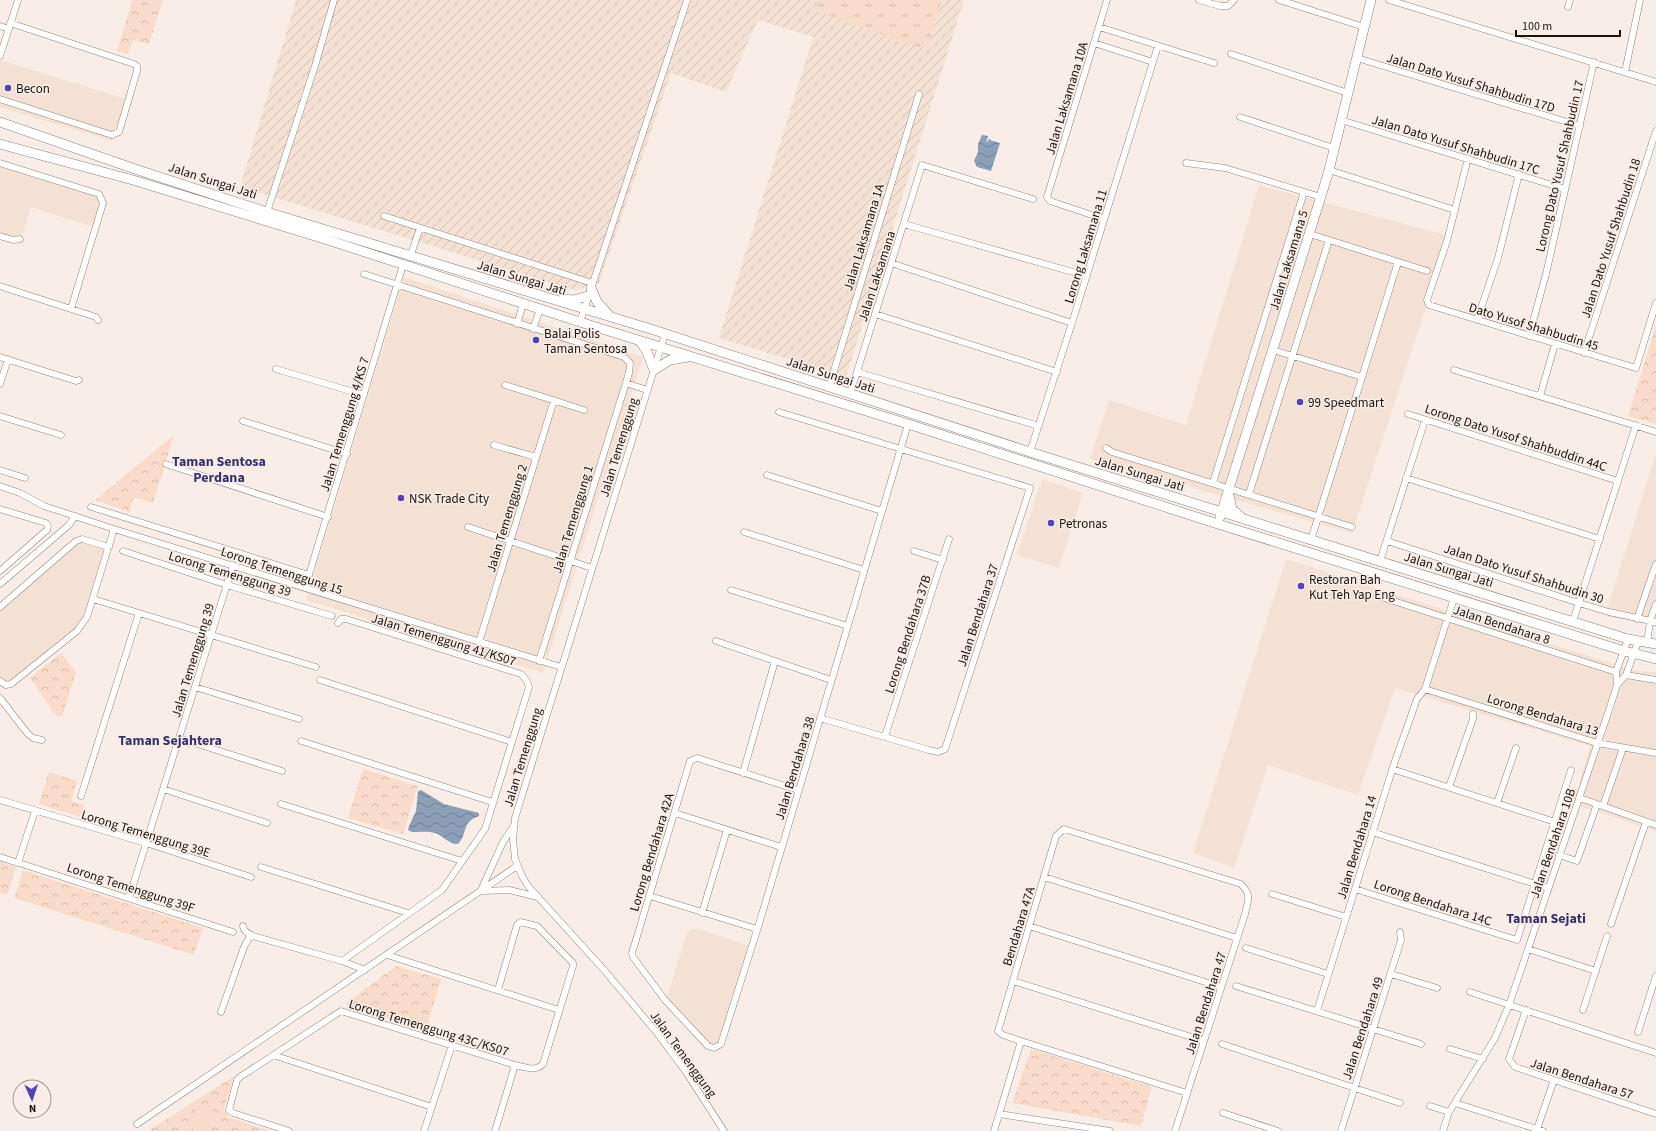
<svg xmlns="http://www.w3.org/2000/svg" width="1656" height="1131" font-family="'Source Sans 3',sans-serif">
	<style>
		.built { fill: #f3e1d5 }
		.industrial { fill: url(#industrial-furrows) }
		.grass { fill: url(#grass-tufts) }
		.park { fill: url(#park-crowns) }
		.pitch { fill: #f8dcc9 }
		.water { fill: url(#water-waves) }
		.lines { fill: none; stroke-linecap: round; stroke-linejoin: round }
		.street-casing { stroke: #8d847d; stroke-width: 7 }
		.secondary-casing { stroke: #8d847d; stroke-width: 10 }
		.street { stroke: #fff; stroke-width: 6 }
		.secondary { stroke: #fff; stroke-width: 9 }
		.poi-dot { fill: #5042b9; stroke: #f9eee7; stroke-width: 1.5 }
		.labels { text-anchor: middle; stroke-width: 3; stroke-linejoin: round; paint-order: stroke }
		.street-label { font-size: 13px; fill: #181412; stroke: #f9eee7 }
		.poi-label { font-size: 13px; fill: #181412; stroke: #f9eee7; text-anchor: start }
		.neighbourhood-label { font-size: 14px; font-weight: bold; fill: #35326d; stroke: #f9eee7 }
	</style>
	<defs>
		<pattern id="industrial-furrows" width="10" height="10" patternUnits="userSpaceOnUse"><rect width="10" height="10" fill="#f3e1d5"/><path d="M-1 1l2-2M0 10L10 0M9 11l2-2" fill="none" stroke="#d0c0b6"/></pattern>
		<pattern id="grass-tufts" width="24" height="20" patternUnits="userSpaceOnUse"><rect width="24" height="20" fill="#f8dcc9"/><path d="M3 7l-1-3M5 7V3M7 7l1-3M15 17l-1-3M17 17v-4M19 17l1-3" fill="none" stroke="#d4bcac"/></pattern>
		<pattern id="park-crowns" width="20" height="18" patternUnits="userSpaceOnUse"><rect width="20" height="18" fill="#f8dcc9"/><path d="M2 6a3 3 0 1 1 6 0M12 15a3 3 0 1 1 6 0" fill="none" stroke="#d4bcac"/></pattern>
		<pattern id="water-waves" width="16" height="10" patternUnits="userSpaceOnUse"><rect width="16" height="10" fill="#8c9fb7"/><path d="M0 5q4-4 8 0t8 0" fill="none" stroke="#718093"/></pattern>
	</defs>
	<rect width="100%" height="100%" fill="#f9eee7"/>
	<path class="built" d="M0,60L126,99L112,141L0,107Z
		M0,166L98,196L101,203L93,227L31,207L22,235L13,237L0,233Z
		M1259,185L1449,236L1352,533L1090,459L1109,400L1186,425Z
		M404,277L643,357L543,673L306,600Z
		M1656,453V626L1605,616Z
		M1042,479L1083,493L1059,568L1017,555Z
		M81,542L105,549L85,616L76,630L10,682L3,680L0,677V610L77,544Z
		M1286,559L1635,671L1656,672V831L1573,804L1590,746L1395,688L1358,795L1268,765L1234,868L1193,853Z
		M693,929H699L749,946L718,1042L714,1045L709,1044L667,998L687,932Z"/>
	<path class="industrial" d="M296,0H964L846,377L719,338L813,38L823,40L758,20L726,92L671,73L599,283L575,290L240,187Z"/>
	<path class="grass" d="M818,0H942L929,44L920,48L815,11Z"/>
	<path class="park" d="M132,0H163L149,44L133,40L128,54L117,51Z
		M1656,325V424L1628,416Z
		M174,435L153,503L134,497L129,512L95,500Z
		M61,653L76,672L62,717L54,713L30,678Z
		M363,769L418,786L403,834L348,818Z
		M49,772L77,781L71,801L84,805L80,817L39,804Z
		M0,861L16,867L7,895L0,893Z
		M23,870L203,928L194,955L14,898Z
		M396,966L441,979L426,1031L345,1004Z
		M1031,1049L1152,1087L1141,1126L1012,1103Z
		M234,1076L224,1108L228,1117L270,1131H148Z"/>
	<path class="pitch" d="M196,1106L213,1108L211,1131H193Z"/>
	<path class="water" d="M982,135L988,136L986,143L990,138V140L1000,143L991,171L977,167L974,161L978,152V144Z
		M421,790L444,804L479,813V816C461,822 468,834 458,844C448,844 444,836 435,833C428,831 419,832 412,832L408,830L409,826L416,811L418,791Z"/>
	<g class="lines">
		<defs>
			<path id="street" d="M1199,0L1220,6H1228L1234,0
				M1279,0L1364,27
				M1389,0L1656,82
				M1568,7L1570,0
				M0,26L9,29
				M1099,27L1214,63
				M1094,43L1153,62
				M1231,54L1348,93
				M0,56L18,0
				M1357,58L1580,126
				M1625,72L1640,0
				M0,99L112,135L119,132L137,71V66L134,64L10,23
				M1240,117L1334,148
				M1341,120L1565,189
				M1468,158L1447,241L1427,300L1429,305L1636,368L1656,303
				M0,163L99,194L103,203L71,309
				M1186,163L1225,168L1321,197
				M1329,170L1455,210
				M267,212L315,66L334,0
				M384,216L592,283
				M1104,219L1050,201L1047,197L1107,0
				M904,224L1087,276
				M1310,234L1427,271
				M0,236L13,240L20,239
				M410,257L420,228
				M891,263L1072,323
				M364,274L624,357L630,363L629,373L539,661
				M0,286L96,317L98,320
				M875,314L1057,372
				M1477,320L1498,258L1519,174
				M580,322L687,0
				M517,324L523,304
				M533,329L540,309
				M665,334L515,818L513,840L515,859L522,876L528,886L605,971L657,1033L686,1072L724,1131
				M1529,336L1546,274L1594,62
				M1273,350L1362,377
				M1584,353L1656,131
				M0,357L76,381L79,380
				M276,369L364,395
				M1454,370L1656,432
				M857,372L1039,426
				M626,383L647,390
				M0,384L8,359
				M505,385L584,410
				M829,387L919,94
				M850,394L922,165L1033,199
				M1540,396L1555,344
				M779,412L1030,488L945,749L938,752L929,750L820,718
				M1408,414L1618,481
				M0,416L61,435
				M243,421L347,454
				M494,445L536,457
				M1106,448L1112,452L1352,527
				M1030,452L1072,323L1158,46
				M166,464L328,517
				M0,470L25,478
				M767,475L882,511
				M1406,478L1600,539
				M1213,483L1304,192
				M0,486L20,493L44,506L114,529L561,667
				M1249,494L1329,240
				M91,507L309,575
				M0,509L46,523L48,526L47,530L0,571
				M468,527L592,568
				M744,532L864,570
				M1311,540L1398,262
				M1387,541L1579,603L1609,612L1656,622
				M123,551L227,585L332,616
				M914,551L943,560
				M1380,561L1425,420
				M0,584L69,525L75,516
				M305,588L403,265
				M731,590L848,626
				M1381,597L1616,672
				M93,599L316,667
				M0,607L76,541L82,539L109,547
				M1637,619L1656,564
				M1573,621L1636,425
				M338,623L341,619H346L521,674L527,681L529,687L485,829L442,890L342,961
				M716,641L831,680
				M479,642L554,400
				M1647,643L1650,621L1656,604
				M1626,675L1656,680
				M320,680L512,742
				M0,681L6,685L11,684L77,631L87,617L114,529
				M1617,685L1626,675L1638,642
				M195,687L299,719
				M1425,689L1597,743L1656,753
				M0,698L28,734L33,738L42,740
				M885,736L949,539
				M179,738L282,771
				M301,741L492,802
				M1392,769L1555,822
				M743,773L775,661
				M1449,787L1473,719V714
				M163,789L267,823
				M798,790L697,758L690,761L632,953L633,957L665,1000L708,1046L714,1048L721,1044L759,924L908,424
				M81,796L139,613
				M1580,798L1656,825
				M0,800L146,843L251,877
				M1497,803L1516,748
				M281,804L462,861
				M1603,806L1623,748
				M675,813L781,847
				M1372,832L1548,888
				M1559,855L1577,861L1597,804
				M0,857L18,863L35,811
				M22,864L233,932
				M261,867L408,913
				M1044,877L1237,938
				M1355,889L1517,940L1571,770
				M481,890L503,842L513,827
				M482,891L509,890L538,897
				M1272,894L1346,917
				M650,896L757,929
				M129,898L233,565
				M702,913L727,830
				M1611,924L1646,822
				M243,926C244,932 248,933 253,936
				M1029,926L1221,987
				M1246,948L1328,974
				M1528,949L1596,971
				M387,955L559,1010
				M1391,974L1437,988
				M1013,981L1204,1041
				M1236,986L1421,1044
				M1470,992L1656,1053
				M1526,1010L1509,1059L1515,1067L1656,1114
				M1583,1010L1607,936
				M1317,1011L1394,764L1417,699L1425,689L1454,598
				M221,1012L244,947L249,938L253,936L342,961L365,970
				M1638,1032L1656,976
				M1222,1044L1400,1103
				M1450,1049L1483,1059
				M273,1055L432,1107
				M1455,1103L1543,1131
				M1430,1106L1449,1112
				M1223,1113L1278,1131
				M999,1114L1110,1131
				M137,1124L517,866
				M1537,1129L1554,1080
				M289,1131L233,1113L229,1110L237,1080L240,1077L341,1011L515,1065C525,1067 535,1072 543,1064L573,966V963L537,926L520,922L517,925L498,990
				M424,1131L452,1045
				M495,1131L515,1065
				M994,1131L1021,1041
				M1175,1131L1245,914C1248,900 1252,895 1241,884L1064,829L1056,836L998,1031L1003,1035L1021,1041L1187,1093
				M1341,1131L1401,940L1400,932
				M1443,1131L1449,1112L1495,1038L1509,1005L1610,707L1617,685L1616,672L1628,639"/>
			<path id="secondary" d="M0,122L135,169L267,212L654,330L1030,452L1628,639L1656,644
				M0,144L133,180L328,240L580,322L908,424L1218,524L1624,651L1656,659
				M591,288L597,302L609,315
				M563,299L573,300L588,296
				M640,341L647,352L654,370L670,360L688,357
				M1228,492L1232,509L1241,517
				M1220,517L1328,174L1371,0"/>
		</defs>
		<use href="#street" class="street-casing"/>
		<use href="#secondary" class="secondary-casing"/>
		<use href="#street" class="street"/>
		<use href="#secondary" class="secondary"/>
	</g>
	<g class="poi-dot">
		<circle cx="8" cy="88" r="4"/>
		<circle cx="536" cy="340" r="4"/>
		<circle cx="1300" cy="402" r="4"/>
		<circle cx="401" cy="498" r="4"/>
		<circle cx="1051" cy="523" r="4"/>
		<circle cx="1301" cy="586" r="4"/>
	</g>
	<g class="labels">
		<g class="street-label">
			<text transform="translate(1471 82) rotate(17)" y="5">Jalan Dato Yusuf Shahbudin 17D</text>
			<text transform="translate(1066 98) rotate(-73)" y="5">Jalan Laksamana 10A</text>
			<text transform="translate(1456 144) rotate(17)" y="5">Jalan Dato Yusuf Shahbudin 17C</text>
			<text transform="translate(1559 166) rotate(-77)" y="5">Lorong Dato Yusuf Shahbudin 17</text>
			<text transform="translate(213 180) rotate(18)" y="5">Jalan Sungai Jati</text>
			<text transform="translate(863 237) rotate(-73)" y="5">Jalan Laksamana 1A</text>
			<text transform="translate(1610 238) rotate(-72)" y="5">Jalan Dato Yusuf Shahbudin 18</text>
			<text transform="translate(1085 246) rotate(-73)" y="5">Lorong Laksamana 11</text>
			<text transform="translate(1288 260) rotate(-73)" y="5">Jalan Laksamana 5</text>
			<text transform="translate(876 276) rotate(-72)" y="5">Jalan Laksamana</text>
			<text transform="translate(522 277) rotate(17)" y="5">Jalan Sungai Jati</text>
			<text transform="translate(1534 326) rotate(17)" y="5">Dato Yusof Shahbudin 45</text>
			<text transform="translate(831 374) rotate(18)" y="5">Jalan Sungai Jati</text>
			<text transform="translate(344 424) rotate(-73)" y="5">Jalan Temenggung 4/KS 7</text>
			<text transform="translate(1516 437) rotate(18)" y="5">Lorong Dato Yusof Shahbuddin 44C</text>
			<text transform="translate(618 447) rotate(-73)" y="5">Jalan Temenggung</text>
			<text transform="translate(1140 473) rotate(17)" y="5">Jalan Sungai Jati</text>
			<text transform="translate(506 518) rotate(-73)" y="5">Jalan Temenggung 2</text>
			<text transform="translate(572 519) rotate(-73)" y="5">Jalan Temenggung 1</text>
			<text transform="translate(1449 569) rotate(17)" y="5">Jalan Sungai Jati</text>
			<text transform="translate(282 570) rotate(18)" y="5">Lorong Temenggung 15</text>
			<text transform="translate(230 573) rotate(17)" y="5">Lorong Temenggung 39</text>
			<text transform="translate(1524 573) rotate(18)" y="5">Jalan Dato Yusuf Shahbudin 30</text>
			<text transform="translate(977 615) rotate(-72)" y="5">Jalan Bendahara 37</text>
			<text transform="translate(1502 624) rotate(18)" y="5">Jalan Bendahara 8</text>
			<text transform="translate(907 634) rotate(-72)" y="5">Lorong Bendahara 37B</text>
			<text transform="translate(444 639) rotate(17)" y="5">Jalan Temenggung 41/KS07</text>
			<text transform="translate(192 660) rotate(-73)" y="5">Jalan Temenggung 39</text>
			<text transform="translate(1543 714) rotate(17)" y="5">Lorong Bendahara 13</text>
			<text transform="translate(522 757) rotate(-73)" y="5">Jalan Temenggung</text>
			<text transform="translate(794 768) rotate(-73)" y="5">Jalan Bendahara 38</text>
			<text transform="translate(146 833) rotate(17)" y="5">Lorong Temenggung 39E</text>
			<text transform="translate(1552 843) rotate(-71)" y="5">Jalan Bendahara 10B</text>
			<text transform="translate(1356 847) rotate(-73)" y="5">Jalan Bendahara 14</text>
			<text transform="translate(651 852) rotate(-73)" y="5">Lorong Bendahara 42A</text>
			<text transform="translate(131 887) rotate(18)" y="5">Lorong Temenggung 39F</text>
			<text transform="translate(1433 902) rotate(18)" y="5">Lorong Bendahara 14C</text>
			<text transform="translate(1018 926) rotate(-73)" y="5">Bendahara 47A</text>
			<text transform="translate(1205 1003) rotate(-72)" y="5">Jalan Bendahara 47</text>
			<text transform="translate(429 1027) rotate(17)" y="5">Lorong Temenggung 43C/KS07</text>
			<text transform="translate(1362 1028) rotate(-72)" y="5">Jalan Bendahara 49</text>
			<text transform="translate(684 1054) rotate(54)" y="5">Jalan Temenggung</text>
			<text transform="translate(1582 1078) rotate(18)" y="5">Jalan Bendahara 57</text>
		</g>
		<g class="poi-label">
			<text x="16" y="93">Becon</text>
			<text x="544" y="338">Balai Polis<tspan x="544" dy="15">Taman Sentosa</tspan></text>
			<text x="1308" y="407">99 Speedmart</text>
			<text x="409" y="503">NSK Trade City</text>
			<text x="1059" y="528">Petronas</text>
			<text x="1309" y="584">Restoran Bah<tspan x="1309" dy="15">Kut Teh Yap Eng</tspan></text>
		</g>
		<g class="neighbourhood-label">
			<text x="219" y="466">Taman Sentosa<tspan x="219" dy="16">Perdana</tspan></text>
			<text x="170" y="745">Taman Sejahtera</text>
			<text x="1546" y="923">Taman Sejati</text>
		</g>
	</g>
	<g transform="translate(32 1099) rotate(177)"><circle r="19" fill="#f9eee7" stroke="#9f9792"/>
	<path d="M0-3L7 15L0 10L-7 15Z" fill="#5042b9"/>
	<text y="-6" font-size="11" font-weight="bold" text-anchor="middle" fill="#181412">N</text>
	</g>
	<path d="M1516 30v6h104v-6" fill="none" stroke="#181412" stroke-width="2"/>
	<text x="1522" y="30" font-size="12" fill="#181412" stroke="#f9eee7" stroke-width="3" paint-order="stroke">100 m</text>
</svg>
